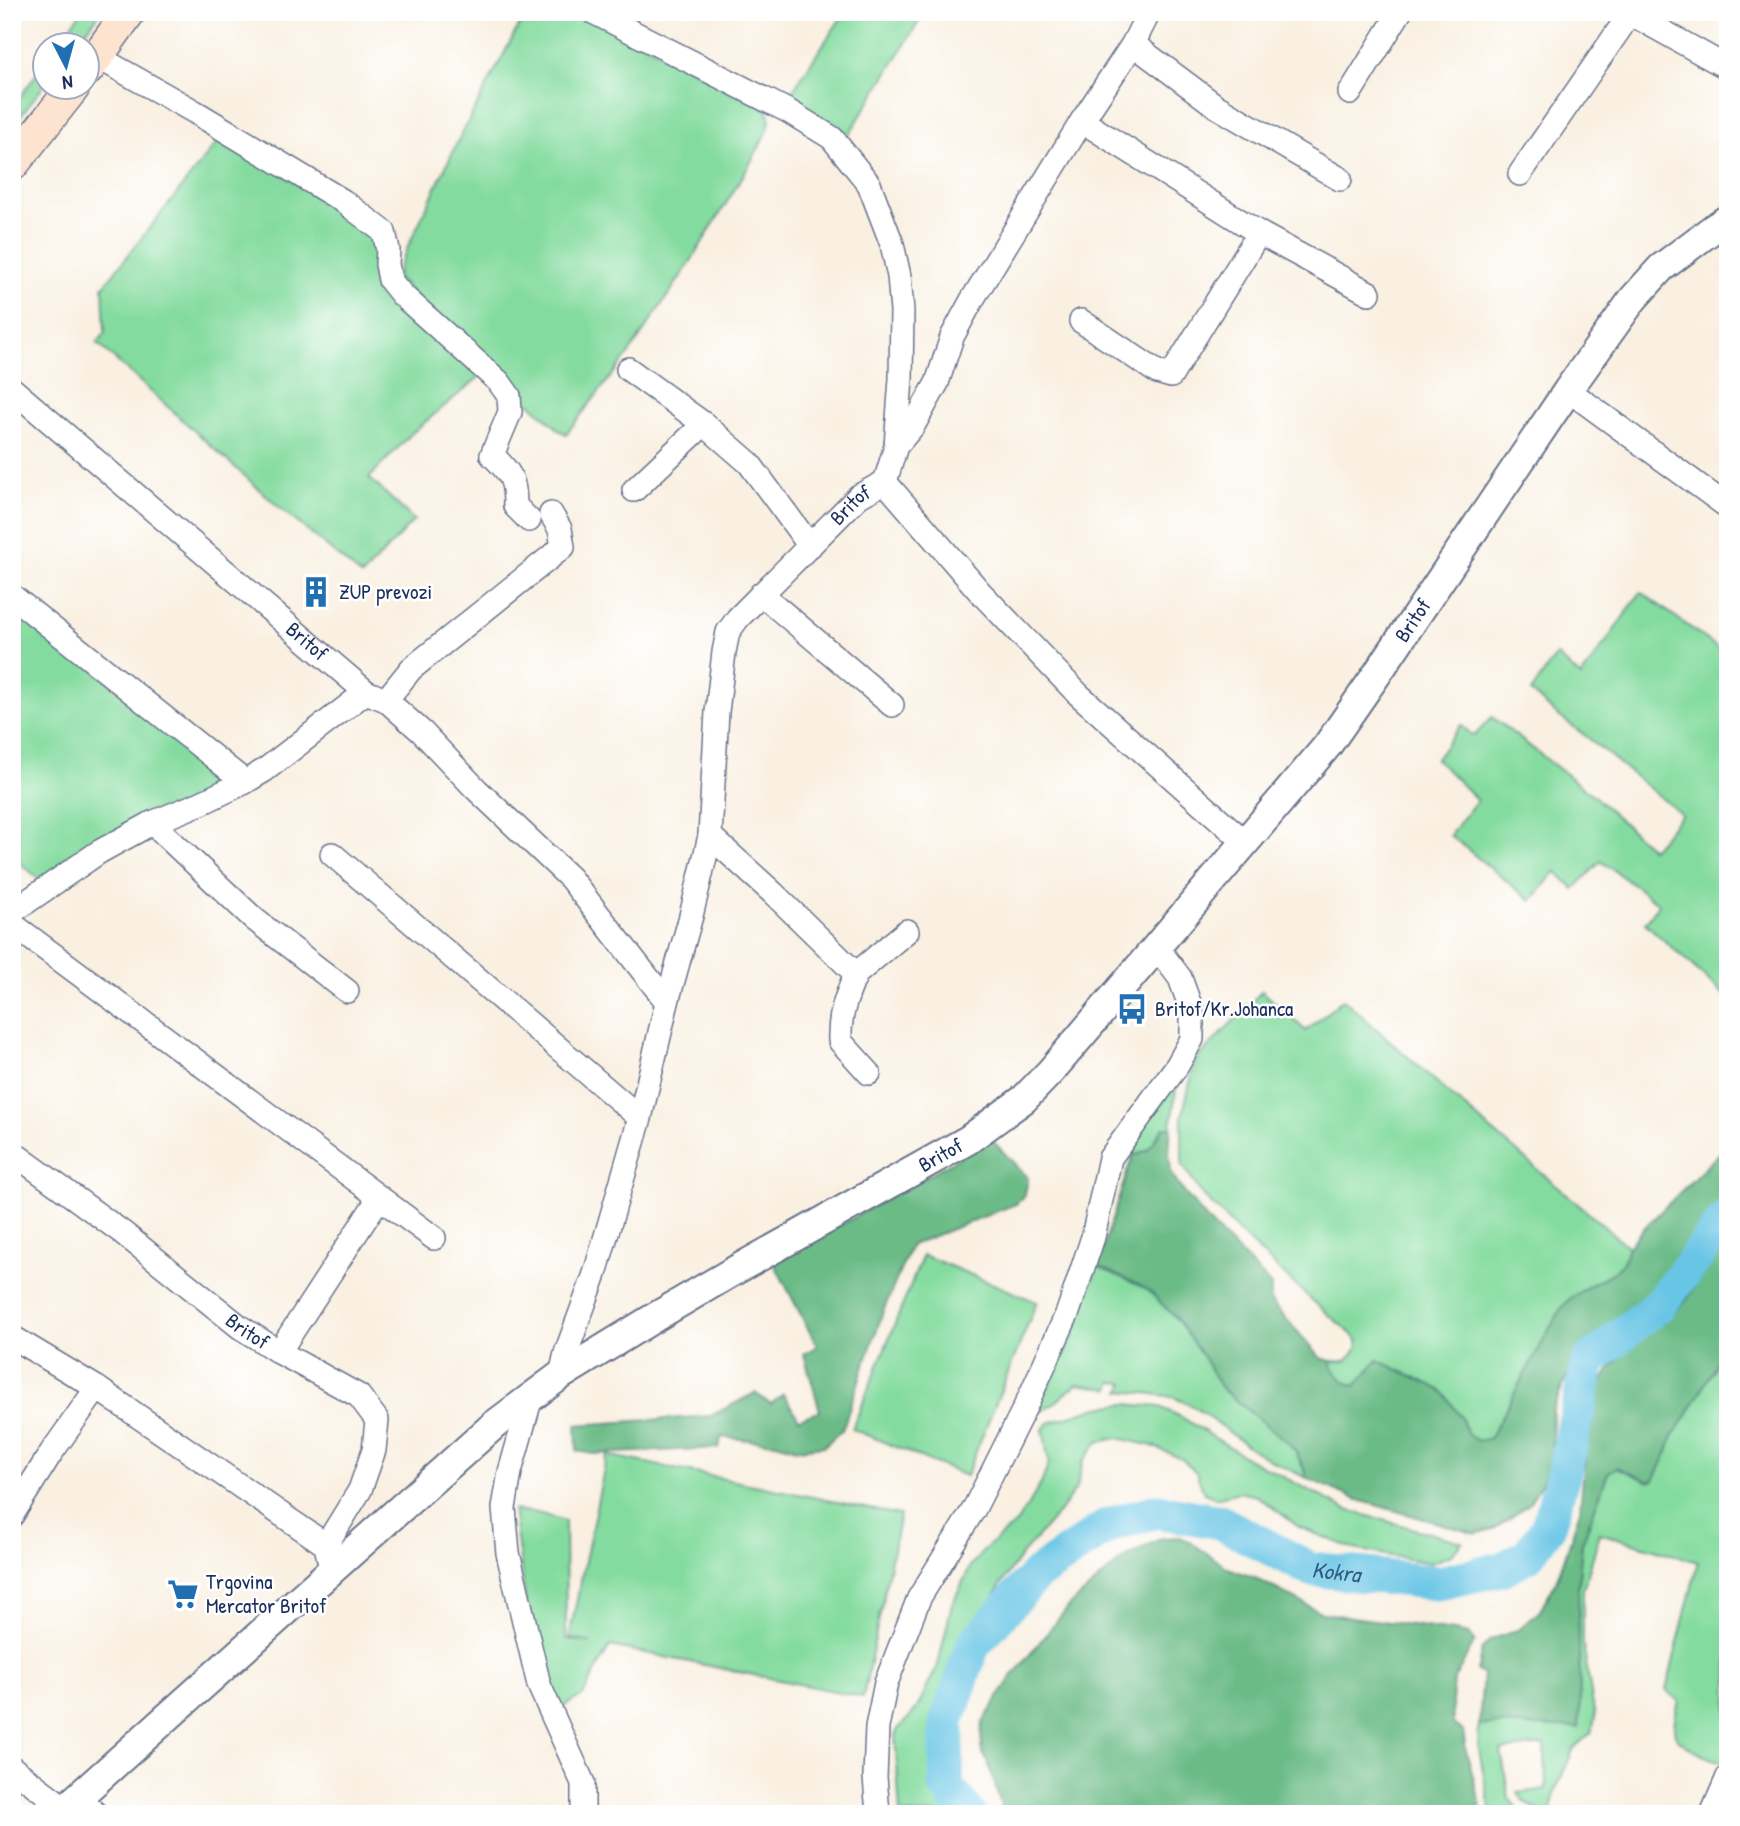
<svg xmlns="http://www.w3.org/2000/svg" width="1740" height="1826" font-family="'Patrick Hand',sans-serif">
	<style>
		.green { fill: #84db9f; stroke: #50857e; stroke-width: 2 }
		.forest { fill: #6bbb86; stroke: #437572; stroke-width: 2 }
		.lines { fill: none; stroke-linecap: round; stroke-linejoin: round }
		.river { stroke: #67c5e5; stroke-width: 35 }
		.minor-casing { stroke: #69738c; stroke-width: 26 }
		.tertiary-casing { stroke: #69738c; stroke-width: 32 }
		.secondary-casing { stroke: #69738c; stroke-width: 35 }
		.minor { stroke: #fff; stroke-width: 23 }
		.tertiary { stroke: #fff; stroke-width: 28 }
		.secondary { stroke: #fde4d1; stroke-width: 32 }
		.labels { text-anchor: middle; stroke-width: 5; stroke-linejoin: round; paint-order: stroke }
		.street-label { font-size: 21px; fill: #1b2f5e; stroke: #fff }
		.poi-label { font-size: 21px; fill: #1b2f5e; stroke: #fff; text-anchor: start }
		.water-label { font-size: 23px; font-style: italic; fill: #325c86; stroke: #fff }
	</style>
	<rect width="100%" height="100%" fill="#fff"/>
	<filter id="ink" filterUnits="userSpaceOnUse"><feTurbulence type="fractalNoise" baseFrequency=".0143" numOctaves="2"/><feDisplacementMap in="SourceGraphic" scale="14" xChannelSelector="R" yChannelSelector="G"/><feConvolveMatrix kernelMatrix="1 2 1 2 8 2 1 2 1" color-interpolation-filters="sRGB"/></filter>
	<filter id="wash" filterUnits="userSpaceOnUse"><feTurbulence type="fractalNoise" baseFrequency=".00686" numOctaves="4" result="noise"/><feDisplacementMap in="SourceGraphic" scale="28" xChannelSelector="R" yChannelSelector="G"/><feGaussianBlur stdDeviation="1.57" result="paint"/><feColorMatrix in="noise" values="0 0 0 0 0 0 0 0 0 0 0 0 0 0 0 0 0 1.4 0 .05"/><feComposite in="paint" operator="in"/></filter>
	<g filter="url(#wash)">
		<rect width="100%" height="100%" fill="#f9f0e1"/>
		<path class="green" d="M81,12H101L75,45H57Z
			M526,12H584L768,110L770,122L767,132L747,169L691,261L628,355L566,434L560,431L397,281L399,266L405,253L458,141Z
			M845,12H925L845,141L820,117L786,100Z
			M45,62V84L12,127V108Z
			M223,135L378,236L383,259L483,374L412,433L369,478L414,520L362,576L280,508L97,343L105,333L103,287Z
			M1641,592L1728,655V998L1645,923L1659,904L1601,861L1574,889L1556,871L1531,901L1450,835L1477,800L1436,759L1461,725L1471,734H1476L1492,717L1594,796L1652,849L1682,815L1587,737L1552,711L1531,692L1556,655L1581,677Z
			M12,601L229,782L45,883L12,857Z
			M1262,991L1306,1031L1343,999L1462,1105L1628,1247L1623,1262L1615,1271L1583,1289L1560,1310L1490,1438L1479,1441L1468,1436L1461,1417L1454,1407L1444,1393L1431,1385L1413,1378L1355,1386C1342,1382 1334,1374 1331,1361H1346C1354,1353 1361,1349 1356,1338L1314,1302L1250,1243L1202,1194L1182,1164V1117L1195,1061Z
			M1177,1081L1171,1127H1164L1149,1149L1138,1155L1133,1154L1143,1128Z
			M923,1255L1037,1302L966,1476L852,1429Z
			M1097,1266L1147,1289L1176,1318L1205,1360L1221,1388L1288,1443L1296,1452L1306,1474L1305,1477C1287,1469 1268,1460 1252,1449C1227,1432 1203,1409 1175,1398C1159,1393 1138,1393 1121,1391L1125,1383L1113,1382L1110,1389L1077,1384L1057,1401L1040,1412L1037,1403C1065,1363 1082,1314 1097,1266Z
			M1728,1343V1764C1715,1761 1680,1747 1675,1734C1672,1724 1677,1710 1679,1701L1666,1690L1698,1562L1600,1533L1583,1590V1644L1595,1718L1591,1733L1574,1748L1556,1789L1550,1814H1546L1524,1802L1518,1793L1546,1789L1545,1745L1501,1750L1509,1798L1520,1812L1519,1814H1491L1478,1744L1479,1726L1494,1724L1580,1702L1578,1587L1582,1543L1608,1473L1617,1467L1650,1482L1668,1452L1672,1438L1686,1417Z
			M1124,1404L1160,1407L1181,1417L1249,1459L1347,1510L1462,1542L1451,1555L1431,1563L1354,1549L1299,1527L1257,1496L1239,1492L1216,1498L1204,1493L1196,1472L1182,1459L1153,1446L1118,1438L1098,1442L1083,1461L1077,1487L1061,1510L1023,1553L1000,1586L978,1627L961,1674L947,1718L939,1763L942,1791L952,1814H900L895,1735L898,1729L916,1710L938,1665L952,1604L971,1565L988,1546L1016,1524L1041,1484L1049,1463L1043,1429L1049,1423L1098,1407Z
			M607,1455L900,1515L863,1697L610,1646L583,1695L558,1710L527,1611L513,1510L538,1513L565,1521L566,1639L592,1643L569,1638Z"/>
		<path class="forest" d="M1164,1127H1171L1169,1152L1171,1171L1178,1185L1209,1222L1271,1285V1302L1321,1358L1331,1361C1334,1374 1342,1382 1355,1386L1378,1360L1431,1385L1444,1393L1461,1417L1468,1435L1478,1441L1490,1438L1560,1310L1570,1298L1615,1271L1623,1262L1628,1247L1643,1229L1728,1145V1202L1691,1240L1666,1276L1650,1295L1625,1311L1601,1333L1571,1369L1553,1408L1552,1454L1543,1481L1528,1505L1496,1528L1476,1534L1355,1499L1305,1477L1306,1473L1296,1452L1288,1443L1221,1388L1205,1360L1176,1318L1147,1289L1097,1266L1133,1154L1138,1155L1149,1149Z
			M991,1139L1028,1178L1025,1194L1016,1204L911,1245L884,1309L842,1430L824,1446L797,1449L776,1443L721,1437L719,1448L593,1454L577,1451L576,1425L711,1416L755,1393L771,1404L783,1394L799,1419L820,1411L804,1354L817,1346L774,1263Z
			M1728,1235V1343L1686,1417L1672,1438L1668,1452L1654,1480L1650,1482L1617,1467L1608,1473L1582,1543L1578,1587L1580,1702L1579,1728L1495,1724L1479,1726L1483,1674L1477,1671L1482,1649L1490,1640L1520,1629L1540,1611L1557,1579L1569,1545L1580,1510L1590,1403L1609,1370L1653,1319L1676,1311L1687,1299Z
			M1180,1537L1192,1543L1228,1568L1255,1578L1322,1613L1454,1631L1469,1634L1475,1641L1454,1679L1452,1702L1453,1724L1463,1731L1466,1751L1481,1806L1468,1814H1004L988,1763L983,1754L981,1735L983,1722L1010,1679L1068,1607L1124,1558L1162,1538Z"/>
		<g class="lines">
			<path class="river" id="s1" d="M969,1814L946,1786L947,1721L973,1645L1036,1575L1109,1525L1157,1511L1220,1522L1310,1569L1438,1583L1502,1569L1527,1556L1548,1527L1567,1460L1589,1361L1659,1305L1728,1216"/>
		</g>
	</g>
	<g filter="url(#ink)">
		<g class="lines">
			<defs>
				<g id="minor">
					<path d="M593,12L788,111L832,138L869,184L892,244L899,276L902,311L901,379L896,446"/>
					<path d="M1628,12L1728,68"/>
					<path d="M1133,44L1216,106L1340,179"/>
					<path d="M96,56L195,112L343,201L384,232L388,250L387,264L390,280L402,295L499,382L509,396L510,412L492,455C511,474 515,478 515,506L529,520"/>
					<path d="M1350,93L1400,12"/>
					<path d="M1082,121L1259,233L1369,293"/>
					<path d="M1520,174L1630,14"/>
					<path d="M1081,321L1157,372L1171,376L1259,233"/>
					<path d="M628,369L704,424L634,490"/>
					<path id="s2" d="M12,389L366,692L386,700L422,732L476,789L570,878L667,1002L640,1118L595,1274L566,1353L561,1375"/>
					<path d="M1568,390L1728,507"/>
					<path d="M704,424L749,463L810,546"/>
					<path d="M885,482L896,446L913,426L937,383L952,337L972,300L1082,121L1133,44L1149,12"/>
					<path d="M885,482L980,592L1078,694L1246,843"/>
					<path d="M761,594L892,705"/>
					<path d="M12,596L245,782L265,770L366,692"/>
					<path d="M386,700L411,669L563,547L560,529L551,514"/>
					<path d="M152,823L254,919L347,991"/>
					<path d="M710,836L773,893L856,974L907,931"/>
					<path d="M332,854L640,1118"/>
					<path d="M12,912L99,852L152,823L201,803L245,782"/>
					<path d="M12,924L434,1238"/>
					<path d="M856,974C846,997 839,1015 840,1041L869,1073"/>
					<path id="s3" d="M667,1002L691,916L710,836L717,712L724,652L728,632L738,618L859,496L885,482"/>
					<path id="s4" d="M12,1152L123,1233L240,1327L279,1352L359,1396L377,1420L374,1450L360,1490L326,1545"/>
					<path d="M12,1337L97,1388L326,1545L329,1560"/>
					<path d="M279,1352L379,1198"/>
					<path d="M531,1397L510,1472L504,1508L508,1553L539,1685L583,1783V1814"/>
					<path d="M12,1515L51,1453L97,1388"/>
					<path d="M12,1768L65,1808"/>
					<path d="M77,1797L96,1814"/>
					<path d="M878,1814L875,1777L877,1727L886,1683L919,1598L974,1509L1027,1403L1068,1312L1093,1237L1110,1158L1177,1066L1192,1039V1011L1180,978L1156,946"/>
					<path d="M1712,1814L1728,1777"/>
				</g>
				<g id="tertiary">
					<path id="s5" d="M59,1814L494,1425L561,1375L657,1316L732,1272L968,1140L1024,1099L1051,1071L1327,746L1377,674L1568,390L1633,299L1661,268L1714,228L1728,219"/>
				</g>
				<path id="secondary" d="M88,69L129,12
					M12,165L73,88"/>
			</defs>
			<use href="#minor" class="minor-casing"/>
			<use href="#tertiary" class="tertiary-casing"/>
			<use href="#secondary" class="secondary-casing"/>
			<use href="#minor" class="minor"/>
			<use href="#tertiary" class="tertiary"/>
			<use href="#secondary" class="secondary"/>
		</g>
	</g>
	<defs>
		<symbol id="building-bare" viewBox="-9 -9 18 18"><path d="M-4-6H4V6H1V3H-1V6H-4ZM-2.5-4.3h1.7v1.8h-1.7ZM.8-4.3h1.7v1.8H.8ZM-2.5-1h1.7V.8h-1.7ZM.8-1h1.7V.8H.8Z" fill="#1f6fb2" stroke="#fff" stroke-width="2.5" paint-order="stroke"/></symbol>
		<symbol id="bus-bare" viewBox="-9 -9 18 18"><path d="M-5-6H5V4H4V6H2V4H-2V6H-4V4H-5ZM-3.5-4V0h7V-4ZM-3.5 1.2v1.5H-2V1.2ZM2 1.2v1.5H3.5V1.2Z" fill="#1f6fb2" stroke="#fff" stroke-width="2.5" paint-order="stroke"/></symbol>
		<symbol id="supermarket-bare" viewBox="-9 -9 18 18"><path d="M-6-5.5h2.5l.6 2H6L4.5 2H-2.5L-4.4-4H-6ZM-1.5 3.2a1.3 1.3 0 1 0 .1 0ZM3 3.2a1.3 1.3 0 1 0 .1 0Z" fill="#1f6fb2" stroke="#fff" stroke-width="2.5" paint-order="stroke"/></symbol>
	</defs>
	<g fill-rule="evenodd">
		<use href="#building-bare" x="294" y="570" width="44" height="44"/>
		<use href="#bus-bare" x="1110" y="987" width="44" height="44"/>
		<use href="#supermarket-bare" x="161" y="1572" width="44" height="44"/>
	</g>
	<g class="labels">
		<g class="street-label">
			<text dy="7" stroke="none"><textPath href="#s3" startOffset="553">Britof</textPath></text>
			<text dy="7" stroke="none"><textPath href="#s5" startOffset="1824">Britof</textPath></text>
			<text dy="7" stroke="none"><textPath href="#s2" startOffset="388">Britof</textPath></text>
			<text dy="7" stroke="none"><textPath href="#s5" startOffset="1106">Britof</textPath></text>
			<text dy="7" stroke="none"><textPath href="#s4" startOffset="296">Britof</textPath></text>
		</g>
		<g class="poi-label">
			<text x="339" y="599">ZUP prevozi</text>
			<text x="1155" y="1016">Britof/Kr.Johanca</text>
			<text x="206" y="1589">Trgovina<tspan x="206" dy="24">Mercator Britof</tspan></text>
		</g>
		<g class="water-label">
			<text dy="8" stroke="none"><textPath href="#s1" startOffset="606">Kokra</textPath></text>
		</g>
	</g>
	<rect width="1740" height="1826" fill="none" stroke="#fff" stroke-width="42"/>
	<g transform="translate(66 66) rotate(174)"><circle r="33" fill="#ffffff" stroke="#a4acbf" stroke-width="2"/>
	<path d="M0-5L12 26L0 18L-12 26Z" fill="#1f6fb2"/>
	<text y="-10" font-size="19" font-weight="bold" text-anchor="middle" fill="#1b2f5e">N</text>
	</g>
</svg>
